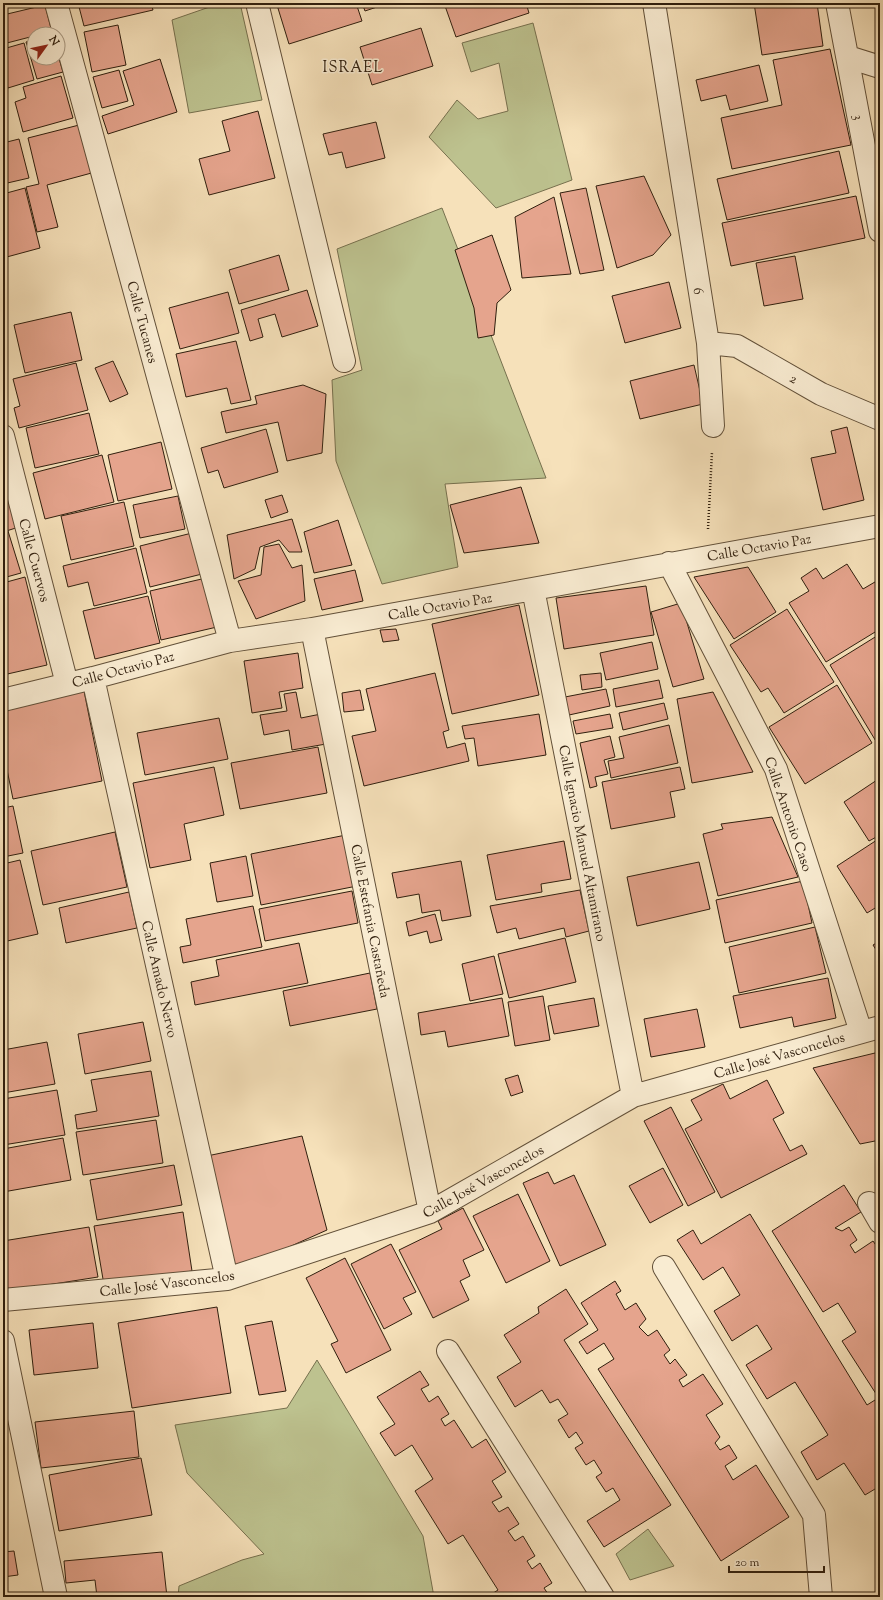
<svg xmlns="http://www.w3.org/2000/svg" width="883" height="1600" font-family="'Sorts Mill Goudy',serif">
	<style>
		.green { fill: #bdc28f; stroke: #76704e }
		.building { fill: #e5a48d; stroke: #301f0e }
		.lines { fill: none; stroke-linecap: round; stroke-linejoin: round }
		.minor-casing { stroke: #625039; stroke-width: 24 }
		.path { stroke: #301f0e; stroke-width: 2.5; stroke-dasharray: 1 2; stroke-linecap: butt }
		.minor { stroke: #f9ecd2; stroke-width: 22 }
		.labels { text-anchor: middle; stroke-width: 3; stroke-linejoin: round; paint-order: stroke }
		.street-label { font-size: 14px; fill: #301f0e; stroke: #f9ecd2 }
		.neighbourhood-label { font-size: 15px; letter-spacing: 1px; fill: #301f0e; stroke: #f9ecd2 }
	</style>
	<rect width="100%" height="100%" fill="#f6e1ba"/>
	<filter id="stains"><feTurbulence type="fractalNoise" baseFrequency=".005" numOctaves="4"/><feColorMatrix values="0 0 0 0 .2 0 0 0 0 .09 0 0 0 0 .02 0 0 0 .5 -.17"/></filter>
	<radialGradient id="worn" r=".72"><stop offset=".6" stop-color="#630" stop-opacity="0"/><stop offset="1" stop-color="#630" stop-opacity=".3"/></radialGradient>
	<path class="green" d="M221,3H240L262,100L189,113L172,20Z
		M533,23L572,180L496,208L429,137L457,100L478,119L508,111L499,63L471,72L462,43Z
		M442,208L546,478L445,484L458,567L382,584L336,461L332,380L362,370L337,249Z
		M317,1360L423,1536L434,1597H178L179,1586L242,1560L264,1554L187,1473L175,1425L287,1408Z
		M648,1529L674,1566L630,1580L616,1554Z"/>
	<path class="building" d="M78,3H151L153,10L84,26Z
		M162,3H204L197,7Z
		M283,3H356L362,21L289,44L277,5Z
		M362,3H376L377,7L365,11Z
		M444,3H526L529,13L456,37Z
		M754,3H817L823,46L762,55Z
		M45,5L52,32L34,34V36L3,44V15Z
		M118,25L126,65L92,72L84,32Z
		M421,28L433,66L372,85L360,47Z
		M34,40V58H58V55L63,72L37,79L26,42Z
		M24,43L34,80L8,88L3,70V49Z
		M830,49L851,145L732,169L721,118L782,105L773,60Z
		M160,59L177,112L108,134L102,116L134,105L123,71Z
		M759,65L768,101L730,110L726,95L701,101L696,80Z
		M119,70L128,101L102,108L93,77Z
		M61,76L73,118L23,132L15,102L26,98L23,87Z
		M3,98L7,113L3,114Z
		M258,111L275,178L209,195L199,159L230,151L222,121Z
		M376,122L385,158L346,168L342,152L329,155L323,134Z
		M87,123L99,171L47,185L58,227L37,232L26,187L39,184L28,138Z
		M19,139L29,178L3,184V143Z
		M839,151L849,193L727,220L717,179Z
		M644,176L671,235L653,255L617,268L596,186Z
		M25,188L40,248L3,258V194Z
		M586,188L604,270L580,274L560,193Z
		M856,196L865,238L731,266L722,223Z
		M554,197L571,274L522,278L515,217Z
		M492,235L511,290L497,303L494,335L478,338L474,308L455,250Z
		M279,255L289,290L239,304L229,270Z
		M795,256L803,299L764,306L756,263Z
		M669,282L681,328L625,343L612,296Z
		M307,290L318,326L282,337L275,314L258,319L263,337L250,341L241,310Z
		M228,292L239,333L180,349L169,308Z
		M71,312L82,360L25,373L14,325Z
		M236,341L251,400L231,404L227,388L186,397L176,354Z
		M113,361L128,394L110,402L95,368Z
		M76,363L88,410L19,428L14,408L20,406L13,379Z
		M694,365L703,404L640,419L630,381Z
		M303,385L326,394L322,453L287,461L278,422L226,433L221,412L257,404L255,396Z
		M89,413L99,454L35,468L26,428Z
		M847,427L864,500L823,510L811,458L836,453L831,431Z
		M266,429L278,472L224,488L218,470L208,473L201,448Z
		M161,442L172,489L118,501L108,455Z
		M102,455L114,502L45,519L33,473Z
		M3,472L19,527L3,532Z
		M521,487L539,543L464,553L450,505Z
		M282,495L288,512L271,518L265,500Z
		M178,496L185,529L140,538L133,505Z
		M124,502L134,546L71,560L61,516Z
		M292,519L302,552H289L279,540L260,547L255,569L234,579L227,535Z
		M338,520L352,565L314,573L304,532Z
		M8,531L21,573L3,578V533Z
		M192,533L202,574L150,587L140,546Z
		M279,544L292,568L302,565L305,601L256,619L238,581L261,575L264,547Z
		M136,548L147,593L94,606L88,582L68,587L63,566Z
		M847,564L863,589L880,579V629L826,662L789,603L809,591L801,578L816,568L823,579Z
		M748,567L776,612L734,639L694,577Z
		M355,570L363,601L322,610L314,579Z
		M25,577L47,665L3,675V583Z
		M206,578L217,627L161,640L150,591Z
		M646,586L654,635L564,649L556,598Z
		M148,596L160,643L95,659L83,611Z
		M681,603L704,679L673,687L651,612Z
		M519,605L539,695L452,714L432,624Z
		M787,609L834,682L784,713L768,688L761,692L730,645Z
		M396,629L399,640L383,642L380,630Z
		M880,634V742L877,743L830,665Z
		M652,642L658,669L606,680L600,653Z
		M298,653L303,688L279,692L282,708L252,713L244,661Z
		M435,673L449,730L443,732L447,748L465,743L469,761L364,786L352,736L376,731L366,689Z
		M601,673L602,687L582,690L580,675Z
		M659,680L663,698L616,707L613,689Z
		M837,685L872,743L805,784L769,727Z
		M606,689L610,706L569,715L565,697Z
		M360,690L364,710L344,712L342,693Z
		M84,691L102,781L13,799L3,750V706Z
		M296,692L301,718L321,714L326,744L292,750L289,730L264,735L260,715L287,711L284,694Z
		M713,692L753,772L692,783L677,699Z
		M664,703L668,719L623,730L619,713Z
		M539,714L546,755L478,766L474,738L465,739L462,726Z
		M610,714L613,728L576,734L573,721Z
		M219,718L228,759L145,775L137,733Z
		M669,725L678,763L611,778L608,761L624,758L619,737Z
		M610,736L615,757L604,760L608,774L595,777L597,786L590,788L580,743Z
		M318,747L327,793L240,809L231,763Z
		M214,767L224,815L184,824L191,860L150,868L133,783Z
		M680,767L685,789L670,792L675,817L611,829L602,782Z
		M880,778V835L869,841L844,802Z
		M13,806L23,853L3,857V808Z
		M772,817L798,877L718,896L703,834L723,829L721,824Z
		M115,832L127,887L43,905L31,851Z
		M346,835L357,886L261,905L251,854Z
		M880,838V905L867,913L837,866Z
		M564,841L571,879L541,884L542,892L496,900L487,855Z
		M246,856L253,896L217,902L210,863Z
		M20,860L38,934L3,942V864Z
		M461,861L471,916L442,921L440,910L422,913L419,894L397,898L392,873Z
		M699,862L710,909L637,926L627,877Z
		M803,881L812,923L725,943L716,900Z
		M580,890L589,931L566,937L564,928L519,939L516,928L497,933L490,906Z
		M352,891L358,923L265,941L259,909Z
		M129,892L137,928L66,943L59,908Z
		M253,906L262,947L183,963L180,947L191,945L186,919Z
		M435,914L442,940L430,943L427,931L409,936L406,922Z
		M815,927L826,973L739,993L729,947Z
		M565,938L576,982L509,998L498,954Z
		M880,941V956L873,945Z
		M299,943L308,983L195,1005L191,982L219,976L216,960Z
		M494,956L503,994L470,1001L462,964Z
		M370,973L377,1009L290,1026L283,991Z
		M828,978L836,1018L794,1027L792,1017L740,1028L733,996Z
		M543,996L550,1040L515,1046L508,1002Z
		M502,998L509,1036L448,1047L445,1031L421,1035L418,1013Z
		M594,998L599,1026L554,1034L548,1006Z
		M697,1009L705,1047L651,1057L644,1019Z
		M143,1022L151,1061L85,1074L78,1034Z
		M47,1042L55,1084L3,1093V1050Z
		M875,1053L880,1060V1140L860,1144L813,1068Z
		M151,1071L159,1116L77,1129L75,1115L97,1111L91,1080Z
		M518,1075L523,1092L511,1096L505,1079Z
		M767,1080L784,1113L773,1119L790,1151L802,1145L807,1154L721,1198L685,1129L702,1120L691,1100L723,1084L730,1099Z
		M57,1090L65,1135L3,1145V1099Z
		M671,1107L715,1192L688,1206L644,1121Z
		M156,1120L163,1163L83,1175L76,1132Z
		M302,1136L327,1230L233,1272L207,1156Z
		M63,1138L71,1180L3,1192V1149Z
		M174,1165L182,1205L97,1220L90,1180Z
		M663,1168L683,1205L650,1223L629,1186Z
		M548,1172L554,1184L574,1175L606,1245L560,1266L523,1183Z
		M844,1185L861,1212L835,1228L842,1231L849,1227L857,1240L850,1245L855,1253L873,1241L880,1251V1277L877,1279L880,1285V1400L842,1341L856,1332L838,1303L823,1312L772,1231Z
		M518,1194L550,1261L506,1283L473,1216Z
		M463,1208L484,1250L463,1260L470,1276L460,1281L469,1300L433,1318L399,1250L442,1229L438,1221Z
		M183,1212L192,1271L104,1285L94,1226Z
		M750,1214L867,1405L875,1400L880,1408V1486L865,1495L844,1463L817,1480L801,1452L828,1435L795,1382L767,1399L746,1365L772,1349L757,1325L732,1341L714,1311L740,1295L723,1267L703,1280L677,1240L693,1230L701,1244Z
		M89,1227L98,1277L3,1292V1241Z
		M391,1244L416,1292L403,1298L412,1314L384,1329L351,1264Z
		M345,1258L391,1350L346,1373L331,1344L338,1341L306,1278Z
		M615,1281L621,1291L616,1294L625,1310L636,1303L646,1319L639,1327L648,1336L657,1330L670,1350L664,1355L670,1364L675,1359L687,1375L679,1380L683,1387L703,1374L723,1404L706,1415L720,1437L715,1443L720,1450L729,1445L737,1458L725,1466L733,1480L756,1465L789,1517L721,1561L598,1369L614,1359L604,1343L587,1354L579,1342L598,1330L581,1303Z
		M566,1289L588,1324L564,1340L671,1505L604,1547L587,1521L620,1500L613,1488L606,1492L596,1477L602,1473L594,1460L586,1465L575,1448L583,1443L576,1432L569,1438L558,1420L568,1414L558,1399L550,1403L542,1390L515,1407L497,1377L521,1362L504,1335L539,1313L538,1307Z
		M217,1307L231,1393L132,1408L118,1323Z
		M272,1321L286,1391L259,1395L245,1326Z
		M93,1323L98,1368L34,1375L29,1330Z
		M420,1371L429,1385L421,1389L429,1402L438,1396L449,1414L441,1419L445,1426L454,1420L472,1448L486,1439L506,1472L492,1481L502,1497L492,1502L499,1512L508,1507L519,1524L508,1531L515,1541L523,1536L535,1556L527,1561L532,1569L540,1563L552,1583L544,1588L550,1597H487L498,1590L463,1535L448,1544L415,1491L433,1479L412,1445L395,1456L380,1433L395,1424L377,1397Z
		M134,1411L139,1457L41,1468L35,1422Z
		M141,1458L152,1515L59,1531L49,1475Z
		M14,1551L18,1575L3,1577V1552Z
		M162,1552L167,1597H97L95,1580L66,1583L64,1561Z"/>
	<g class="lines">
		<defs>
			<path id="minor" d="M56,3L230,641
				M257,3L344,361
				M654,3L708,343L713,426
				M837,3L880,231
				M848,57L880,67
				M708,343L737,346L821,394L880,419
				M3,436L67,684
				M669,563L776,769L861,1032
				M533,589L633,1096
				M312,629L430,1212
				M93,678L227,1279
				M3,700L93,678L230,641L312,629L880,526
				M869,1203L880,1222
				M664,1267L814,1515L821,1597
				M3,1300L227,1279L430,1212L633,1096L880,1027
				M3,1341L56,1597
				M448,1351L603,1597"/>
		</defs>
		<use href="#minor" class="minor-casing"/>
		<path class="path" d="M708,529L712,452"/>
		<use href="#minor" class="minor"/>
	</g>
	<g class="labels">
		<g class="street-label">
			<text transform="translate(859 117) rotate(79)" y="5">3</text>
			<text transform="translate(699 291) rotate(81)" y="5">6</text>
			<text transform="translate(143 322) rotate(75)" y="5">Calle Tucanes</text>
			<text transform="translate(794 378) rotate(30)" y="5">2</text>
			<text transform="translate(759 547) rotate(-10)" y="5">Calle Octavio Paz</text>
			<text transform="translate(35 560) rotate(75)" y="5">Calle Cuervos</text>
			<text transform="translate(440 606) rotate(-10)" y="5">Calle Octavio Paz</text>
			<text transform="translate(123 669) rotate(-15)" y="5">Calle Octavio Paz</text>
			<text transform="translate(789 814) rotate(71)" y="5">Calle Antonio Caso</text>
			<text transform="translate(583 843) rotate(79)" y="5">Calle Ignacio Manuel Altamirano</text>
			<text transform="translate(371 921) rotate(79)" y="5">Calle Estefania Castañeda</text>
			<text transform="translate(160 979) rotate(77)" y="5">Calle Amado Nervo</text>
			<text transform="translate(779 1055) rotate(-16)" y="5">Calle José Vasconcelos</text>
			<text transform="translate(483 1181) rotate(-29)" y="5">Calle José Vasconcelos</text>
			<text transform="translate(167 1283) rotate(-7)" y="5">Calle José Vasconcelos</text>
		</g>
		<g class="neighbourhood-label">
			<text x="353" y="72">ISRAEL</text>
		</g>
	</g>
	<rect width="883" height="1600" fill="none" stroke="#f6e1ba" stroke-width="16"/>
	<rect x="4" y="4" width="875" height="1592" fill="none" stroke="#301f0e" stroke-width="2"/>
	<rect x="8" y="8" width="867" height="1584" fill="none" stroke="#301f0e"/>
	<g transform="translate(46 46) rotate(57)"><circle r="19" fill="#f9ecd2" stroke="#a99a84"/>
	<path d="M0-3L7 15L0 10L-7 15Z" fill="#8f2418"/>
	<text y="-6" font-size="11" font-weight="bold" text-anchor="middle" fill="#301f0e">N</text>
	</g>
	<path d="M729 1566v6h95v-6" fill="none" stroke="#301f0e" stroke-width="2"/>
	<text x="735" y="1566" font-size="12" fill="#301f0e" stroke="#f9ecd2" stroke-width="3" paint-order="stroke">20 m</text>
	<rect width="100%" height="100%" filter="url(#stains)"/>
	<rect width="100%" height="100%" fill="url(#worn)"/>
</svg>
